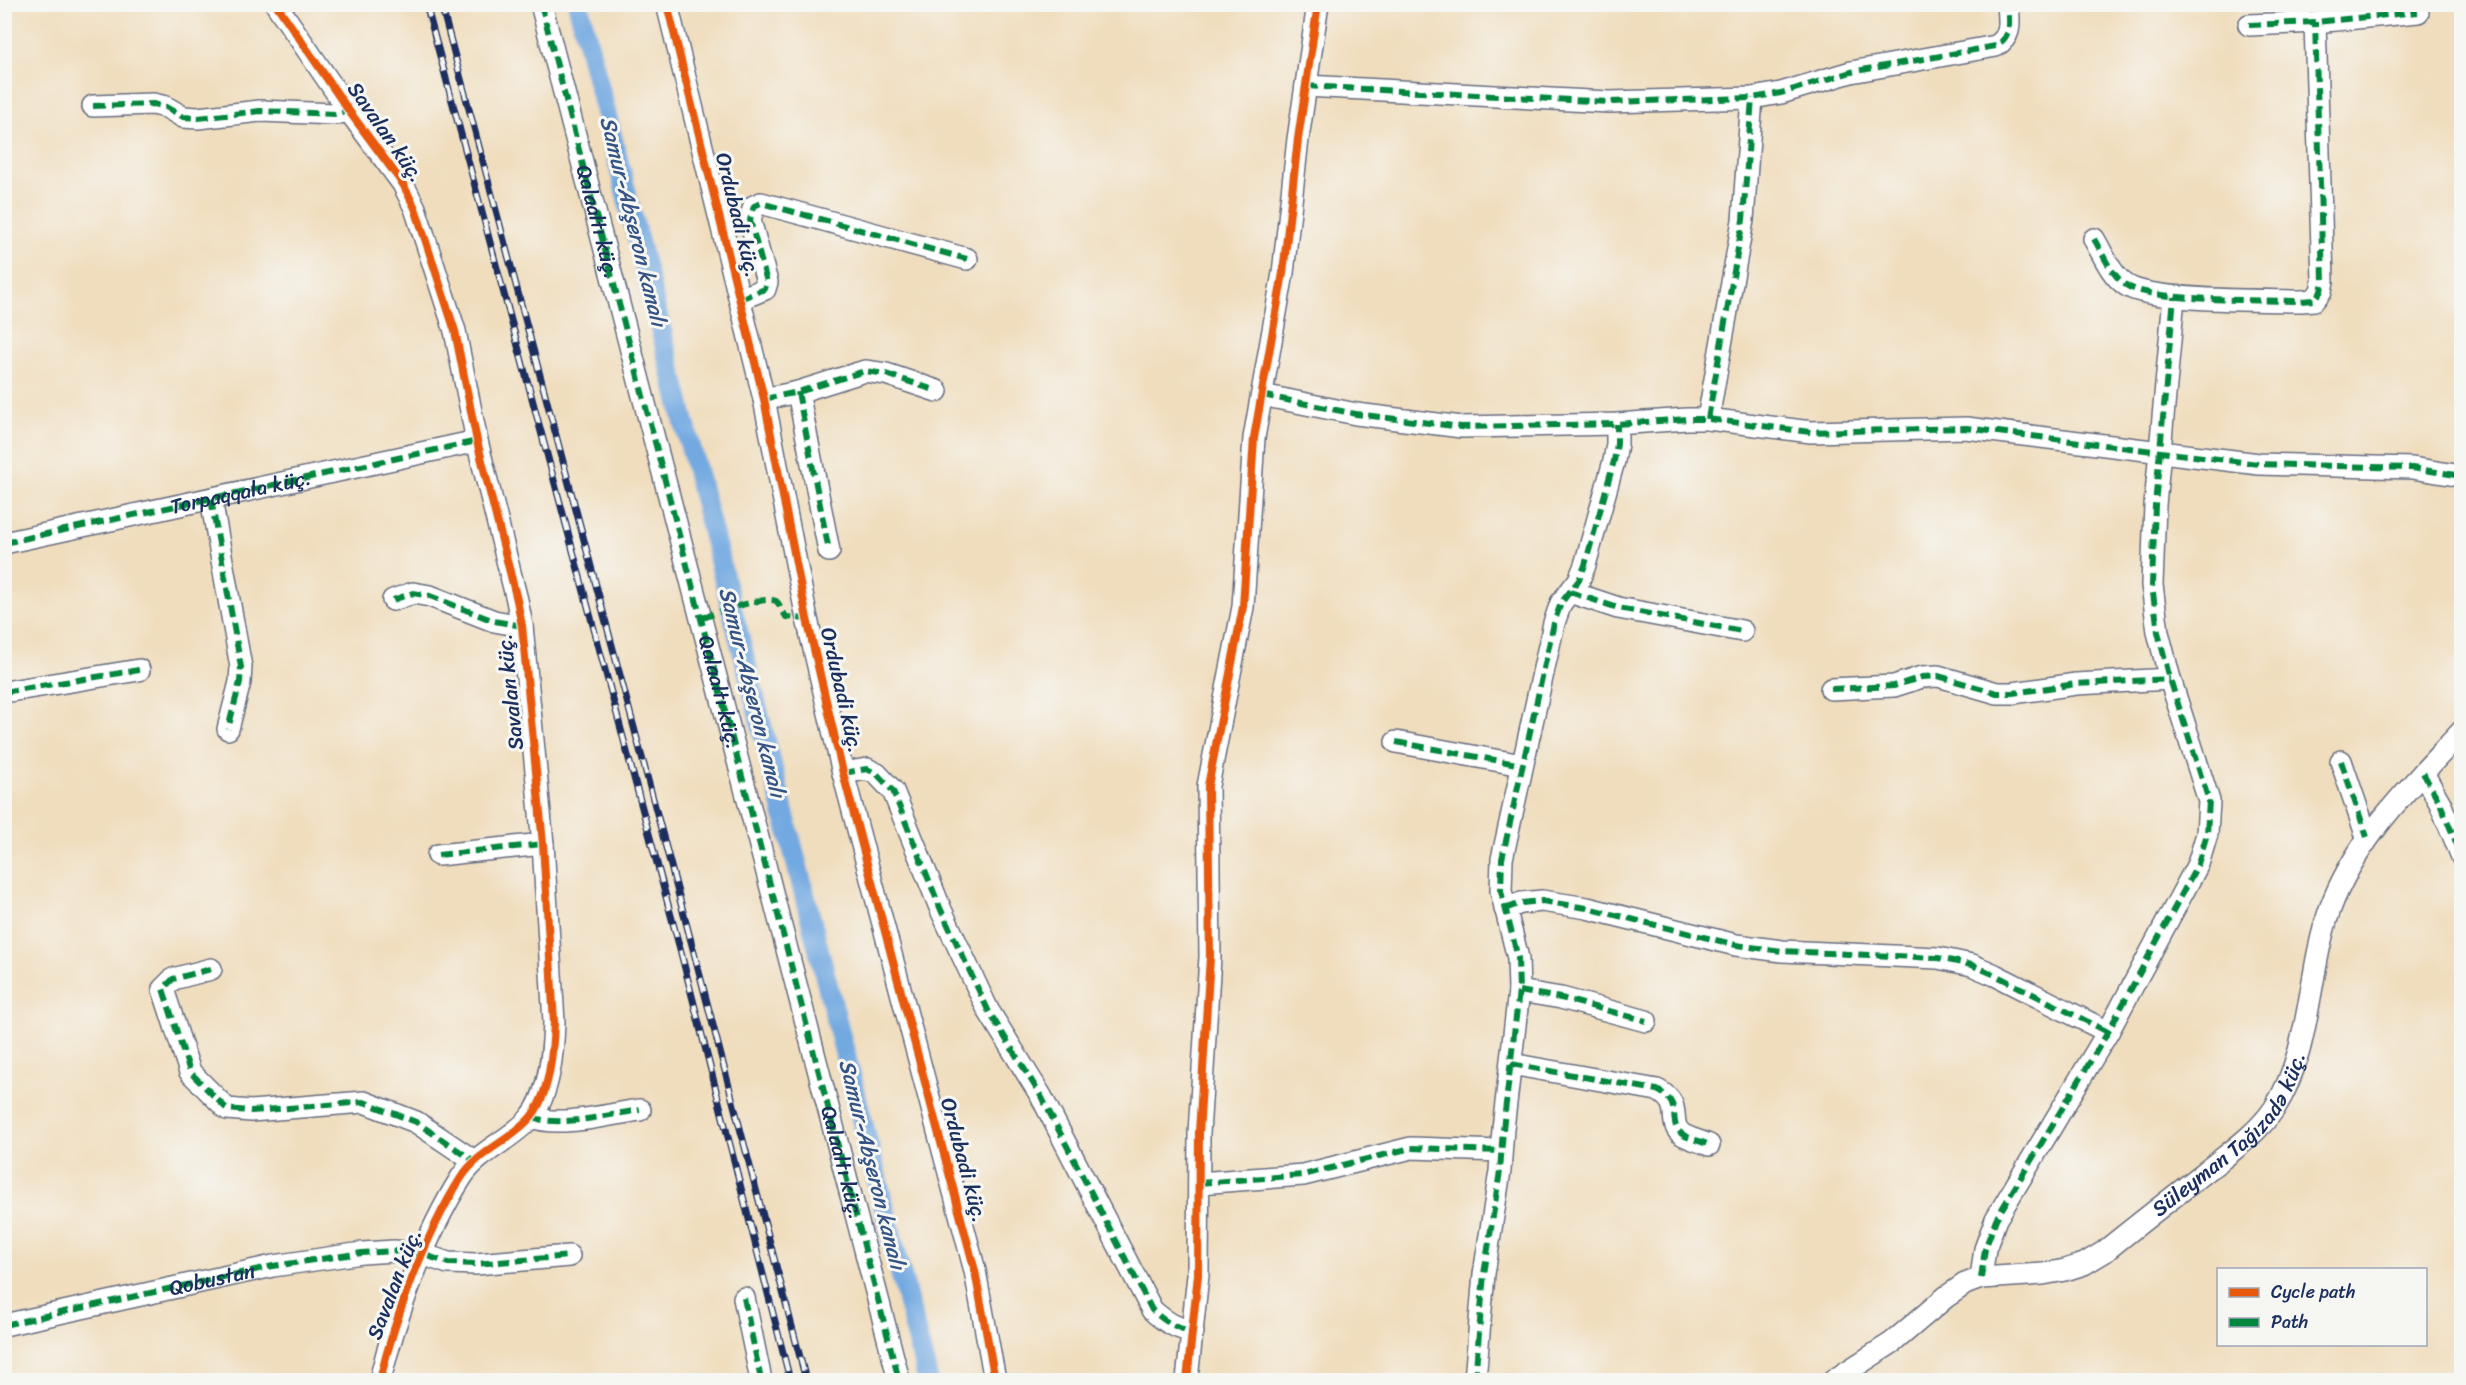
<svg xmlns="http://www.w3.org/2000/svg" width="2466" height="1385" font-family="Sriracha,sans-serif">
	<style>
		.lines { fill: none; stroke-linecap: round; stroke-linejoin: round }
		.canal { stroke: #72a9e1; stroke-width: 21 }
		.minor-casing { stroke: #666c7f; stroke-width: 24 }
		.minor { stroke: #fff; stroke-width: 21 }
		.rail-casing { stroke: #1b2f5e; stroke-width: 7 }
		.rail { stroke: #f6f6f2; stroke-width: 4.5; stroke-dasharray: 14; stroke-linecap: butt }
		.quiet { stroke: #00873e; stroke-width: 6; stroke-dasharray: 12 6; stroke-linecap: butt }
		.cycleway-casing { stroke: #f6f6f2; stroke-width: 11 }
		.cycleway { stroke: #e8590c; stroke-width: 8 }
		.labels { text-anchor: middle; stroke-width: 6; stroke-linejoin: round; paint-order: stroke }
		.street-label { font-size: 21px; fill: #1b2f5e; stroke: #f6f6f2 }
		.water-label { font-size: 22px; font-style: italic; fill: #355485; stroke: #f6f6f2 }
	</style>
	<rect width="100%" height="100%" fill="#f6f6f2"/>
	<filter id="ink" filterUnits="userSpaceOnUse"><feTurbulence type="fractalNoise" baseFrequency=".0167" numOctaves="2"/><feDisplacementMap in="SourceGraphic" scale="12" xChannelSelector="R" yChannelSelector="G"/><feConvolveMatrix kernelMatrix="1 2 1 2 8 2 1 2 1" color-interpolation-filters="sRGB"/></filter>
	<filter id="wash" filterUnits="userSpaceOnUse"><feTurbulence type="fractalNoise" baseFrequency=".008" numOctaves="4" result="noise"/><feDisplacementMap in="SourceGraphic" scale="24" xChannelSelector="R" yChannelSelector="G"/><feGaussianBlur stdDeviation="1.35" result="paint"/><feColorMatrix in="noise" values="0 0 0 0 0 0 0 0 0 0 0 0 0 0 0 0 0 1.4 0 .05"/><feComposite in="paint" operator="in"/></filter>
	<g filter="url(#wash)">
		<rect width="100%" height="100%" fill="#f0ddbd"/>
		<g class="lines">
			<path class="canal" d="M578,4L928,1380"/>
		</g>
	</g>
	<g filter="url(#ink)">
		<g class="lines">
			<defs>
				<g id="minor">
					<path d="M276,4L349,111L403,184L415,208L455,331L477,441L517,600L522,626L543,844L554,1022C553,1051 550,1095 530,1118C510,1141 478,1151 461,1178C426,1233 395,1317 380,1380"/>
					<path d="M541,4L899,1380"/>
					<path d="M667,4L764,399L807,619L843,773L975,1271L995,1380"/>
					<path d="M2249,25L2315,22L2418,12"/>
					<path d="M1306,86L1609,102L1752,98L1781,93L1851,72L1996,46C2013,35 2009,22 2008,4"/>
					<path d="M93,106L153,104L166,107L183,117L198,118L260,111L335,114L349,111"/>
					<path d="M2094,239C2103,254 2111,275 2126,285C2149,302 2267,300 2301,301L2314,300L2321,291L2323,281L2315,22"/>
					<path d="M740,299L765,289L767,282L750,220L754,206L761,203L967,259"/>
					<path d="M798,392L829,551"/>
					<path d="M1262,395L1356,414L1462,427L1617,424L1687,419H1708L1811,432L1966,428L2259,464L2412,468L2462,476"/>
					<path d="M764,399L798,392L865,371L886,374L937,391"/>
					<path d="M1708,419L1743,220L1752,98"/>
					<path d="M211,499L241,667L240,682L228,729"/>
					<path id="s1" d="M4,543L477,441"/>
					<path d="M1570,592L1618,608L1742,631"/>
					<path d="M393,600L413,593L430,596L494,621L522,626"/>
					<path d="M1831,689L1894,686L1922,677L1938,676L1997,693H2013L2076,684L2170,679"/>
					<path d="M4,692L139,670"/>
					<path d="M1396,742L1522,765"/>
					<path d="M2341,761L2367,837"/>
					<path d="M843,773L867,769L877,774L893,791L941,910L988,1010L1041,1096L1152,1310C1165,1322 1176,1328 1193,1332"/>
					<path d="M2423,773L2440,803L2462,857"/>
					<path d="M438,855L543,844"/>
					<path d="M1505,909L1521,903L1542,901L1587,908L1736,945L1782,951L1938,958L1972,965L1995,975L2108,1032"/>
					<path d="M211,969L173,979L163,989L190,1072L227,1109L251,1111L364,1102L416,1122L474,1161"/>
					<path d="M1519,991L1561,998L1646,1021"/>
					<path d="M1511,1064L1657,1090C1685,1104 1666,1122 1682,1134C1689,1139 1701,1141 1709,1145"/>
					<path d="M531,1117C561,1128 609,1114 640,1110"/>
					<path d="M1199,1183L1303,1175L1411,1148L1501,1151"/>
					<path d="M1981,1278L1985,1249L1996,1219L2108,1032L2198,864L2207,834L2209,801L2170,679L2158,632L2152,585L2155,505L2174,297"/>
					<path d="M744,1298L761,1380"/>
					<path id="s2" d="M4,1325L273,1266L362,1253L394,1251L422,1254L448,1263L476,1264L569,1256"/>
					<path d="M1187,1380L1198,1275L1199,1133L1210,957L1208,786L1243,607L1254,438L1283,273L1298,139L1318,4"/>
					<path d="M1475,1380L1484,1274L1500,1171L1503,1129L1519,991L1518,958L1501,891L1502,859L1554,623L1561,603L1579,580L1585,565L1614,461L1617,444V424"/>
					<path id="s3" d="M1834,1380L1893,1342L1946,1297L1965,1284L1981,1278L2043,1274L2065,1270L2084,1264L2104,1252C2137,1225 2171,1199 2204,1173C2229,1153 2256,1135 2274,1109C2312,1050 2307,974 2330,909C2356,838 2412,785 2462,731"/>
				</g>
			</defs>
			<use href="#minor" class="minor-casing"/>
			<use href="#minor" class="minor"/>
			<defs>
				<path id="rail" d="M426,4L680,949L790,1380
					M441,4L692,945L806,1380"/>
			</defs>
			<use href="#rail" class="rail-casing"/>
			<use href="#rail" class="rail"/>
			<g class="quiet">
				<path id="s4" d="M541,4L899,1380"/>
				<path d="M2249,25L2315,22L2418,12"/>
				<path d="M1306,86L1609,102L1752,98L1781,93L1851,72L1996,46C2013,35 2009,22 2008,4"/>
				<path d="M93,106L153,104L166,107L183,117L198,118L260,111L335,114L349,111"/>
				<path d="M2094,239C2103,254 2111,275 2126,285C2149,302 2267,300 2301,301L2314,300L2321,291L2323,281L2315,22"/>
				<path d="M740,299L765,289L767,282L750,220L754,206L761,203L967,259"/>
				<path d="M798,392L829,551"/>
				<path d="M1262,395L1356,414L1462,427L1617,424L1687,419H1708L1811,432L1966,428L2259,464L2412,468L2462,476"/>
				<path d="M764,399L798,392L865,371L886,374L937,391"/>
				<path d="M1708,419L1743,220L1752,98"/>
				<path d="M211,499L241,667L240,682L228,729"/>
				<path d="M4,543L477,441"/>
				<path d="M1570,592L1618,608L1742,631"/>
				<path d="M393,600L413,593L430,596L494,621L522,626"/>
				<path d="M702,618C716,614 763,595 776,601C780,604 783,612 786,617L807,619"/>
				<path d="M1831,689L1894,686L1922,677L1938,676L1997,693H2013L2076,684L2170,679"/>
				<path d="M4,692L139,670"/>
				<path d="M1396,742L1522,765"/>
				<path d="M2341,761L2367,837"/>
				<path d="M843,773L867,769L877,774L893,791L941,910L988,1010L1041,1096L1152,1310C1165,1322 1176,1328 1193,1332"/>
				<path d="M2423,773L2440,803L2462,857"/>
				<path d="M438,855L543,844"/>
				<path d="M1505,909L1521,903L1542,901L1587,908L1736,945L1782,951L1938,958L1972,965L1995,975L2108,1032"/>
				<path d="M211,969L173,979L163,989L190,1072L227,1109L251,1111L364,1102L416,1122L474,1161"/>
				<path d="M1519,991L1561,998L1646,1021"/>
				<path d="M1511,1064L1657,1090C1685,1104 1666,1122 1682,1134C1689,1139 1701,1141 1709,1145"/>
				<path d="M531,1117C561,1128 609,1114 640,1110"/>
				<path d="M1199,1183L1303,1175L1411,1148L1501,1151"/>
				<path d="M1981,1278L1985,1249L1996,1219L2108,1032L2198,864L2207,834L2209,801L2170,679L2158,632L2152,585L2155,505L2174,297"/>
				<path d="M744,1298L761,1380"/>
				<path d="M4,1325L273,1266L362,1253L394,1251L422,1254L448,1263L476,1264L569,1256"/>
				<path d="M1475,1380L1484,1274L1500,1171L1503,1129L1519,991L1518,958L1501,891L1502,859L1554,623L1561,603L1579,580L1585,565L1614,461L1617,444V424"/>
			</g>
			<defs>
				<path id="cycleway" d="M276,4L349,111L403,184L415,208L455,331L477,441L517,600L522,626L543,844L554,1022C553,1051 550,1095 530,1118C510,1141 478,1151 461,1178C426,1233 395,1317 380,1380
					M667,4L764,399L807,619L843,773L975,1271L995,1380
					M1187,1380L1198,1275L1199,1133L1210,957L1208,786L1243,607L1254,438L1283,273L1298,139L1318,4"/>
			</defs>
			<use href="#cycleway" class="cycleway-casing"/>
			<use href="#cycleway" class="cycleway"/>
		</g>
	</g>
	<g class="labels">
		<g class="street-label">
			<text transform="translate(386 132) rotate(55)" y="7">Savalan küç.</text>
			<text transform="translate(738 215) rotate(76)" y="7">Ordubadi küç.</text>
			<text dy="7" stroke="none"><textPath href="#s4" startOffset="225">Qalaaltı küç.</textPath></text>
			<text dy="7" stroke="none"><textPath href="#s1" startOffset="242">Torpaqqala küç.</textPath></text>
			<text transform="translate(842 690) rotate(77)" y="7">Ordubadi küç.</text>
			<text transform="translate(510 692) rotate(-96)" y="7">Savalan küç.</text>
			<text dy="7" stroke="none"><textPath href="#s4" startOffset="711">Qalaaltı küç.</textPath></text>
			<text dy="7" stroke="none"><textPath href="#s3" startOffset="482">Süleyman Tağızadə küç.</textPath></text>
			<text transform="translate(964 1160) rotate(75)" y="7">Ordubadi küç.</text>
			<text dy="7" stroke="none"><textPath href="#s4" startOffset="1197">Qalaaltı küç.</textPath></text>
			<text dy="7" stroke="none"><textPath href="#s2" startOffset="213">Qobustan</textPath></text>
			<text transform="translate(394 1284) rotate(-69)" y="7">Savalan küç.</text>
		</g>
		<g class="water-label">
			<text transform="translate(634 221) rotate(76)" y="8">Samur-Abşeron kanalı</text>
			<text transform="translate(753 692) rotate(76)" y="8">Samur-Abşeron kanalı</text>
			<text transform="translate(873 1164) rotate(76)" y="8">Samur-Abşeron kanalı</text>
		</g>
	</g>
	<rect width="2466" height="1385" fill="none" stroke="#f6f6f2" stroke-width="24"/>
	<rect x="2217" y="1268" width="210" height="78" fill="#f6f6f2" stroke="#9ea6b7" stroke-width="1.5"/>
	<rect x="2229" y="1288" width="30" height="9" fill="#e8590c" stroke="#9ea6b7" stroke-width="1.5"/>
	<text x="2271" y="1298" font-size="18" fill="#1b2f5e">Cycle path</text>
	<rect x="2229" y="1318" width="30" height="9" fill="#00873e" stroke="#9ea6b7" stroke-width="1.5"/>
	<text x="2271" y="1328" font-size="18" fill="#1b2f5e">Path</text>
</svg>
